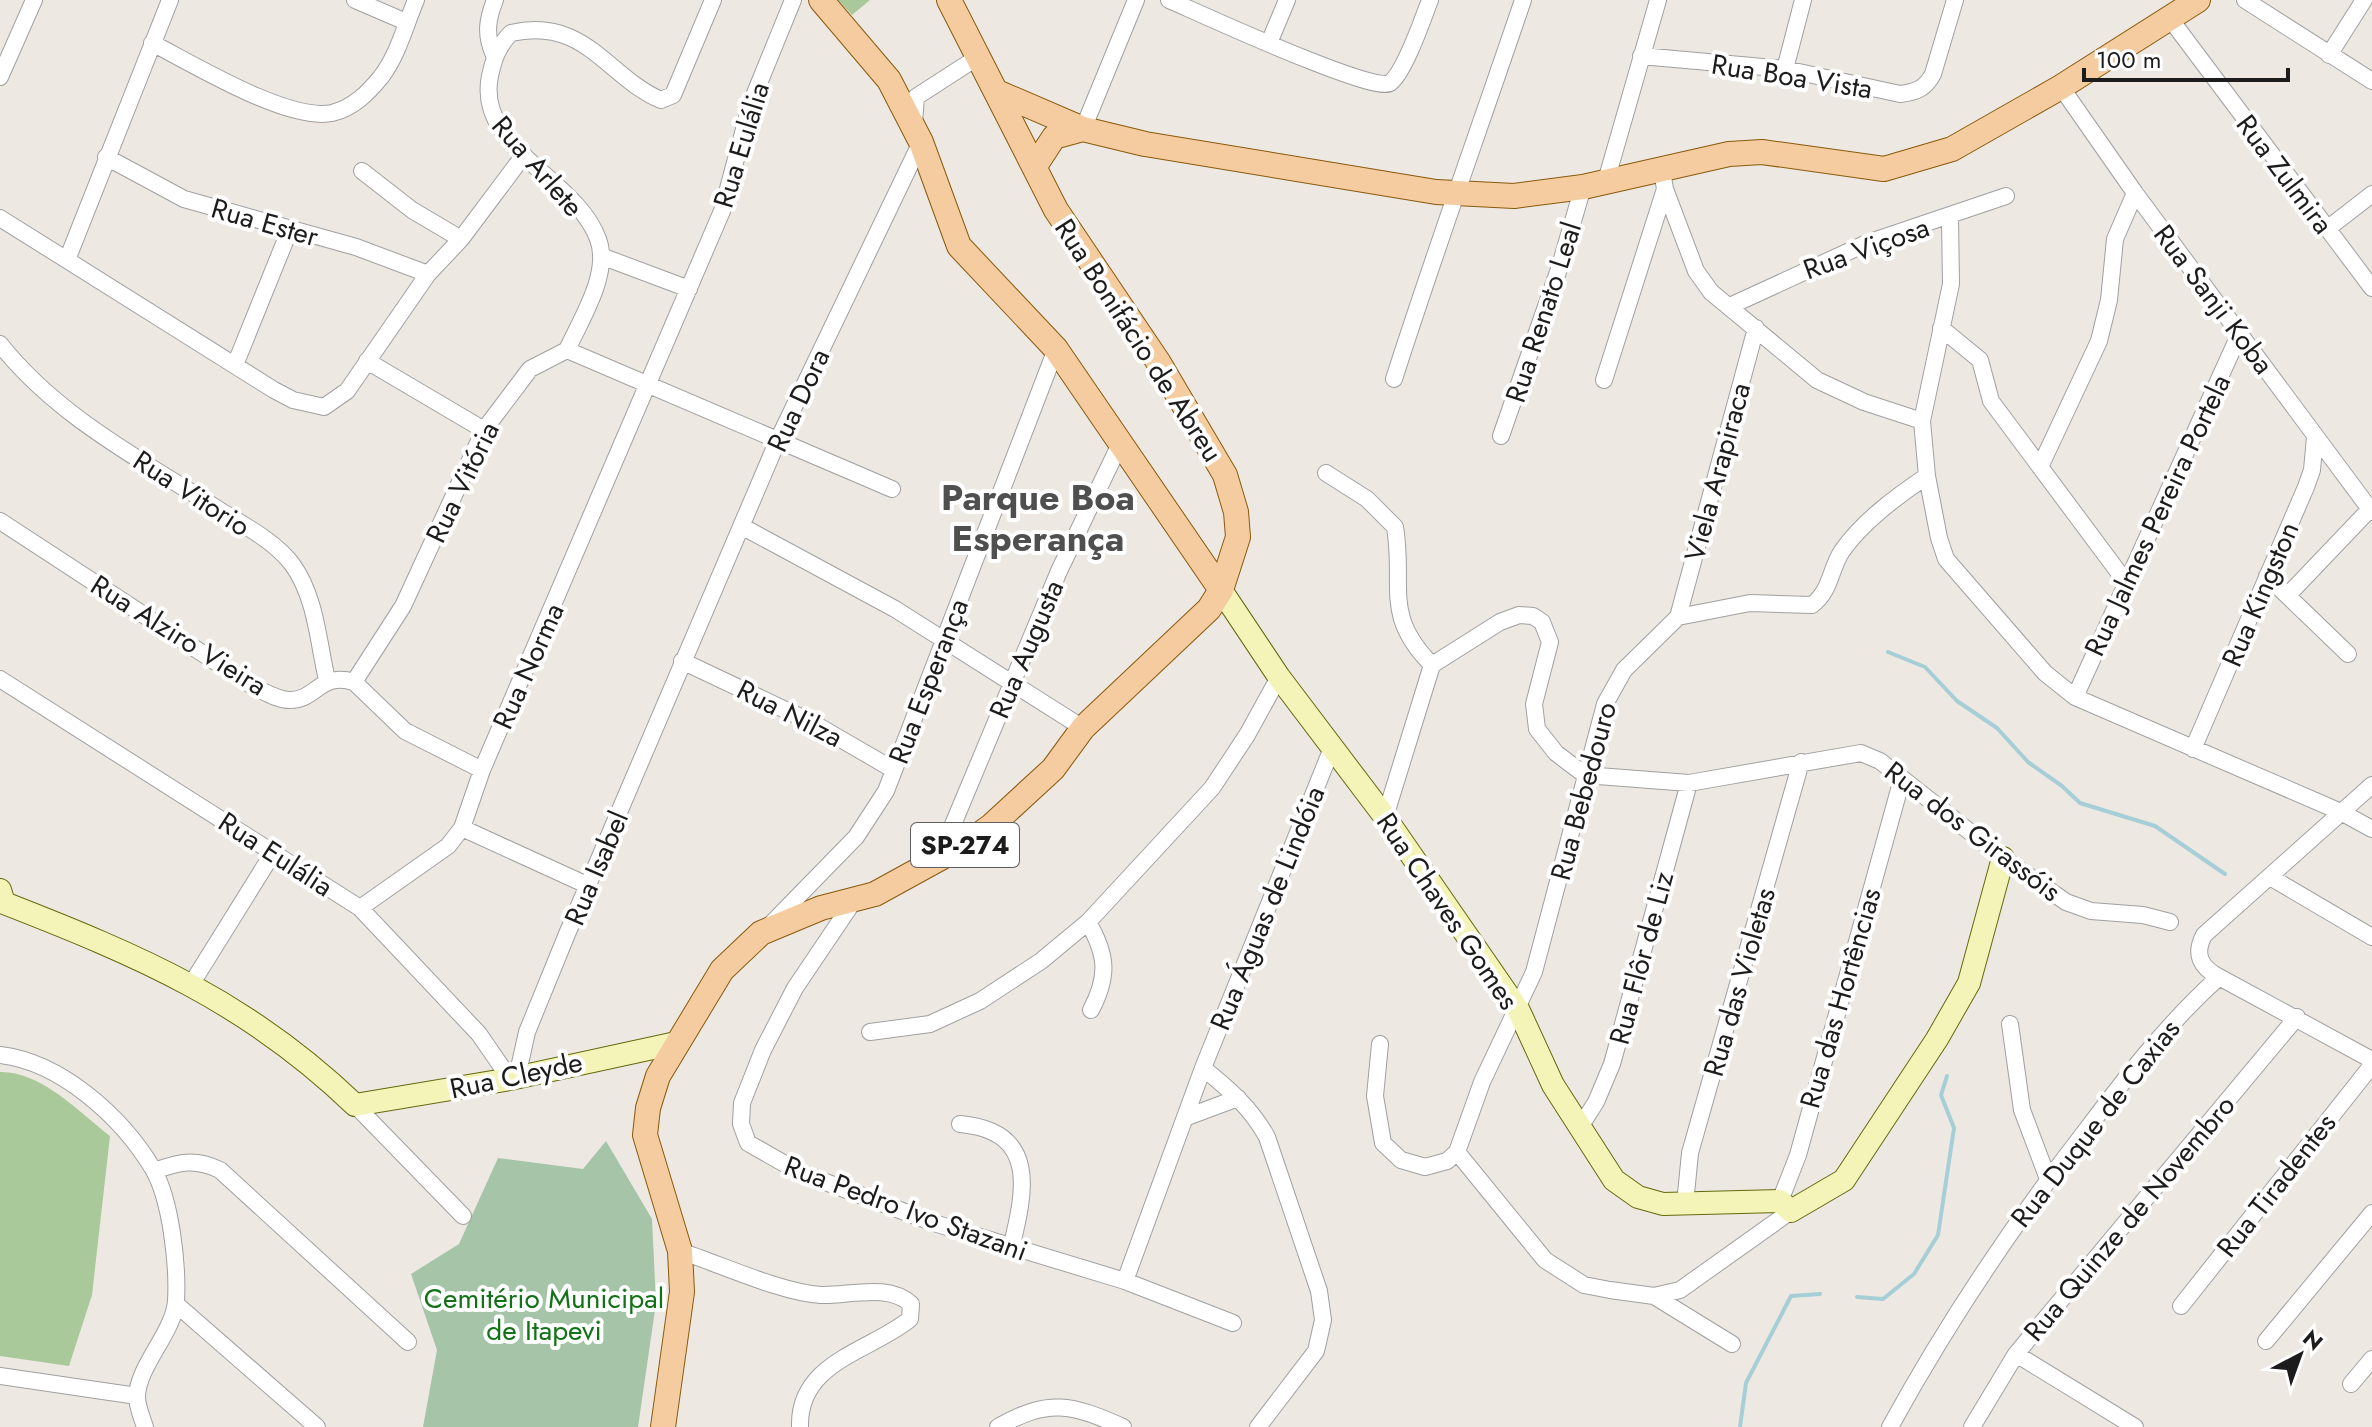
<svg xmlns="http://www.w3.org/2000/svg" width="2372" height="1427" font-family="Jost,sans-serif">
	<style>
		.forest { fill: #aac99a }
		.cemetery { fill: #a5c4a8 }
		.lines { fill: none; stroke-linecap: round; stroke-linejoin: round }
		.stream { stroke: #a6ced7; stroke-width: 4 }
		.street-casing { stroke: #a0a0a0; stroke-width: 18 }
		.secondary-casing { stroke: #64690d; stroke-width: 24 }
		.primary-casing { stroke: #89590b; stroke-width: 26 }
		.street { stroke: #fff; stroke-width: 16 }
		.secondary { stroke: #f4f4b9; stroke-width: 22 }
		.primary { stroke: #f4cca0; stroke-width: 24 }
		.labels { text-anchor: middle; stroke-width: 8; stroke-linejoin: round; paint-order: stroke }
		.shield { fill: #fff; stroke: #606060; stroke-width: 2 }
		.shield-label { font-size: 26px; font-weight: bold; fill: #1c1c1c }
		.street-label { font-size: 28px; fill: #1c1c1c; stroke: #fff }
		.park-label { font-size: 28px; fill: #137117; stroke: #fff }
		.district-label { font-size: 36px; font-weight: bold; fill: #4f4f4f; stroke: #fff }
	</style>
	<rect width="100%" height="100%" fill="#ede9e2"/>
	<path class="forest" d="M838,0H870L852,15Z
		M0,1072C41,1071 79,1112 110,1136L92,1295L69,1366L0,1356Z"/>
	<path class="cemetery" d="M606,1141L652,1219L656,1303L638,1427H423L437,1350L411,1274L459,1244L498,1158L583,1169Z"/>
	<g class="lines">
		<path class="stream" d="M1888,652L1925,667L1957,701L1997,728L2028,762L2062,786L2080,803L2155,826L2225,874
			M1857,1297L1883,1299L1914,1274L1938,1235L1954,1128L1941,1095L1947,1076
			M1740,1427L1746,1383L1791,1296L1820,1294"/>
		<defs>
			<path id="street" d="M355,0L406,22
				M1169,0C1197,12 1374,94 1390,83C1405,72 1423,18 1430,0
				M2245,0L2372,81
				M2171,20L2372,288
				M152,43C193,64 288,122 332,113C353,108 368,93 381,77C398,55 405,26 416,0
				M1269,43L1287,0
				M494,55C485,35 487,20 495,0
				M2329,55L2364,0
				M1641,56L1785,69L1900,94C1916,92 1925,89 1933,74L1955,0
				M1785,69L1803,0
				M0,77L34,0
				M2061,87L2135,193L2372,512
				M914,123L916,97L978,57
				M1083,129L1136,0
				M106,157L184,199L356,247L428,274
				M362,171L412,210L461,239
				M1662,171L1665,189L1696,271L1711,292L1817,380L1864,402L1922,421
				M1606,181L1658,0
				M0,218L274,390L293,400L324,407L347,391L428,274L461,239L524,155
				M1950,218L1951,284L1922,421L1927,476L1939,538L1946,559L2045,673L2075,697L2341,812L2372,829
				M2327,229L2372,194
				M601,256L689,289
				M67,260L170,0
				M1730,306L1867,243L2006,196
				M1941,328L1980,360L1991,401L2125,581
				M0,344C56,415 138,458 213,506C239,523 273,539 292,564C316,597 318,641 327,680
				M567,350L892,489
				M367,361L484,430
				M235,365L290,229
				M1394,379C1435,251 1480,127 1523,0
				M1604,380L1665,189
				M1501,436L1559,269L1583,187
				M2040,467L2099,341L2109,300L2115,239L2135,193
				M1326,473L1367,499L1395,527C1405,588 1382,614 1432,665
				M0,521L254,687C265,692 278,700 290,700C317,700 319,672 354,682L405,731L482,770
				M743,527L895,609L1083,728
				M2267,576L2348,654
				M2288,595L2370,509
				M1678,617L1756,328
				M682,661L813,723L894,770
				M0,679L360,908L479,1034L510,1079
				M354,682L403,606L484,430L530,369L567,350C581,319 611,273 598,239C576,178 475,148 490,76C494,58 498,46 511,33C585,16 607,77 661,100L673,95L713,0
				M2075,697L2240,333
				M2193,749L2306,487L2312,470L2315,437
				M1385,817L1432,665L1500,622L1519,615L1533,616L1542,622L1550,642L1534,704L1537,729L1556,753L1585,775L1689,783L1861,753L1880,761L2003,858L2066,902L2091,911L2143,915L2170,922
				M462,828L589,886
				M939,858L1059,571L1121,442
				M2270,877L2372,937
				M853,902L795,988L763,1050L742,1103L741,1124L748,1143L799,1172L934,1223L1125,1281L1233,1323
				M360,908L448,846L462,828L482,770L722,211L751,103L793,0
				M1088,922C1107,955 1109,976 1091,1010
				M771,924L856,837L886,791L1056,349
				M2219,977C2200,967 2194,954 2204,935L2372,785
				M192,983L273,853
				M2010,1024L2022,1110L2048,1179
				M870,1032L930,1024L980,1001L1041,961L1088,922L1212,788L1247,735L1279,677
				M1380,1044L1375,1096L1383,1143L1401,1160L1425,1167L1447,1161L1457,1152L1482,1082L1534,972L1605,704L1624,670L1678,617L1750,603L1812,605C1831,591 1830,569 1842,551C1863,521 1897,496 1927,476
				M0,1055C61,1062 122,1117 153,1169C171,1200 178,1265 176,1301C174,1332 137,1367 137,1397C137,1406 142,1418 145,1427
				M1203,1068C1229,1089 1251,1108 1267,1137L1319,1291L1323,1320L1316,1351L1258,1427
				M517,1077L527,1032L567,934L778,440L921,142
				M355,1105L463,1216
				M1187,1117L1238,1098
				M960,1124C1039,1131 1025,1192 1011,1248
				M1580,1127L1596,1102L1612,1064L1689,783
				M1457,1152L1545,1260L1584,1285L1610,1290L1654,1296L1680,1290L1791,1211
				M154,1171C179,1162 195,1158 220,1170L408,1342
				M1780,1201L1798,1155L1902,779
				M1685,1204L1690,1153L1801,762
				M680,1251C720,1264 782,1293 821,1295C849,1296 888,1283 911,1304L910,1319C869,1352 798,1362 800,1427
				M1125,1281L1203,1068L1332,748
				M1654,1296L1732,1344
				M176,1304L317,1427
				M2181,1306L2372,1065
				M2266,1341L2372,1213
				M2016,1354L2135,1427
				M0,1376L137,1396
				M2351,1384L2372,1359
				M998,1427C1049,1398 1071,1404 1123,1427
				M1890,1427C1947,1323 2012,1226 2084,1133C2126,1077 2167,1024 2219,977L2372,1060
				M1972,1427L2016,1354L2297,1017"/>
			<path id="secondary" d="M1221,590L1279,677L1385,817L1519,1011L1553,1085L1614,1180L1638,1197L1663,1204L1780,1201L1791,1211L1844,1180L1937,1039L1969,983L2003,858
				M0,890L4,903C140,956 248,1002 355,1105L510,1079L676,1043"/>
			<path id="primary" d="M821,0L889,80L921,142L959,246L1056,349L1221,590
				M997,92L1083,129L1145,144L1436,192L1514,196L1583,187L1729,154L1762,152L1884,169L1952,149L2061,87L2198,0
				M1035,166L1054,137L1083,129
				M663,1427L682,1292L680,1251L645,1135L648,1108L658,1076L722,970L761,933L821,908L875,894L966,844L991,826L1053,769L1083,728L1209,609L1221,590L1238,537L1236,512L1225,475L1159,363L1056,210L949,0"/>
		</defs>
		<use href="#street" class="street-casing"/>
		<use href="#secondary" class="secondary-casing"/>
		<use href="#primary" class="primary-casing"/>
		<use href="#street" class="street"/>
		<use href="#secondary" class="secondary"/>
		<use href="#primary" class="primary"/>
	</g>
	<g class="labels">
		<rect class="shield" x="911" y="823" width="108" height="44" rx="6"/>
		<g class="shield-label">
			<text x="965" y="854">SP-274</text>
		</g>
		<g class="street-label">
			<text transform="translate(1792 76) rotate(9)" y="10">Rua Boa Vista</text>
			<text transform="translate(741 145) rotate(-73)" y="10">Rua Eulália</text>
			<text transform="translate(538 166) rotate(49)" y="10">Rua Arlete</text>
			<text transform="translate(2285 174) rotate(53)" y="10">Rua Zulmira</text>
			<text transform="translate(265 222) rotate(16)" y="10">Rua Ester</text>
			<text transform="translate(1866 248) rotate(-20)" y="10">Rua Viçosa</text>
			<text transform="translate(2214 299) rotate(53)" y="10">Rua Sanji Koba</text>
			<text transform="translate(1543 312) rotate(-72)" y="10">Rua Renato Leal</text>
			<text transform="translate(1139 340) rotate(57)" y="10">Rua Bonifácio de Abreu</text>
			<text transform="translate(798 400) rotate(-65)" y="10">Rua Dora</text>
			<text transform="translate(1717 472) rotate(-75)" y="10">Viela Arapiraca</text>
			<text transform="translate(462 482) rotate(-64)" y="10">Rua Vitória</text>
			<text transform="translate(192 493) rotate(33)" y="10">Rua Vitorio</text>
			<text transform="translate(2157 515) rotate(-65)" y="10">Rua Jalmes Pereira Portela</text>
			<text transform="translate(2260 594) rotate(-67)" y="10">Rua Kingston</text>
			<text transform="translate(179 635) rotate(32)" y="10">Rua Alziro Vieira</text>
			<text transform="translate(1026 649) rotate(-67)" y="10">Rua Augusta</text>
			<text transform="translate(528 666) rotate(-66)" y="10">Rua Norma</text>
			<text transform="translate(928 681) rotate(-69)" y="10">Rua Esperança</text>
			<text transform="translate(790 713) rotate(27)" y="10">Rua Nilza</text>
			<text transform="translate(1583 791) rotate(-75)" y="10">Rua Bebedouro</text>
			<text transform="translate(1973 831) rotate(37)" y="10">Rua dos Girassóis</text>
			<text transform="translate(276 854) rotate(33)" y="10">Rua Eulália</text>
			<text transform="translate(596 868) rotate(-67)" y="10">Rua Isabel</text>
			<text transform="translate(1267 908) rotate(-68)" y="10">Rua Águas de Lindóia</text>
			<text transform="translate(1448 911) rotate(56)" y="10">Rua Chaves Gomes</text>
			<text transform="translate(1641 958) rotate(-75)" y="10">Rua Flôr de Liz</text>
			<text transform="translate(1739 982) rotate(-74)" y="10">Rua das Violetas</text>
			<text transform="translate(1840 998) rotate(-74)" y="10">Rua das Hortências</text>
			<text transform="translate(516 1075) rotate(-12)" y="10">Rua Cleyde</text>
			<text transform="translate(2095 1123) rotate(-52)" y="10">Rua Duque de Caxias</text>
			<text transform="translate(2276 1185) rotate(-52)" y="10">Rua Tiradentes</text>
			<text transform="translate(906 1208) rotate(20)" y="10">Rua Pedro Ivo Stazani</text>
			<text transform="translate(2129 1218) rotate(-50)" y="10">Rua Quinze de Novembro</text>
		</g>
		<g class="park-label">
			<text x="544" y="1308">Cemitério Municipal<tspan x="544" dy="32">de Itapevi</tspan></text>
		</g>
		<g class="district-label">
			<text x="1038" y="510">Parque Boa<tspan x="1038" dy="41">Esperança</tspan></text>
		</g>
	</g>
	<g transform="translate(2300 1355) rotate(41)" stroke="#ffffff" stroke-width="6" paint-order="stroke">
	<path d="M0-6L14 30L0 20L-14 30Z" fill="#1c1c1c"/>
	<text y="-12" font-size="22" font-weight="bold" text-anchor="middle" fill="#1c1c1c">N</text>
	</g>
	<path d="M2084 68v12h204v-12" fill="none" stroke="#1c1c1c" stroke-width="4"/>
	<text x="2096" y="68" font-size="24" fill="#1c1c1c" stroke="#ffffff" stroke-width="6" paint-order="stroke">100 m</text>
</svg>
